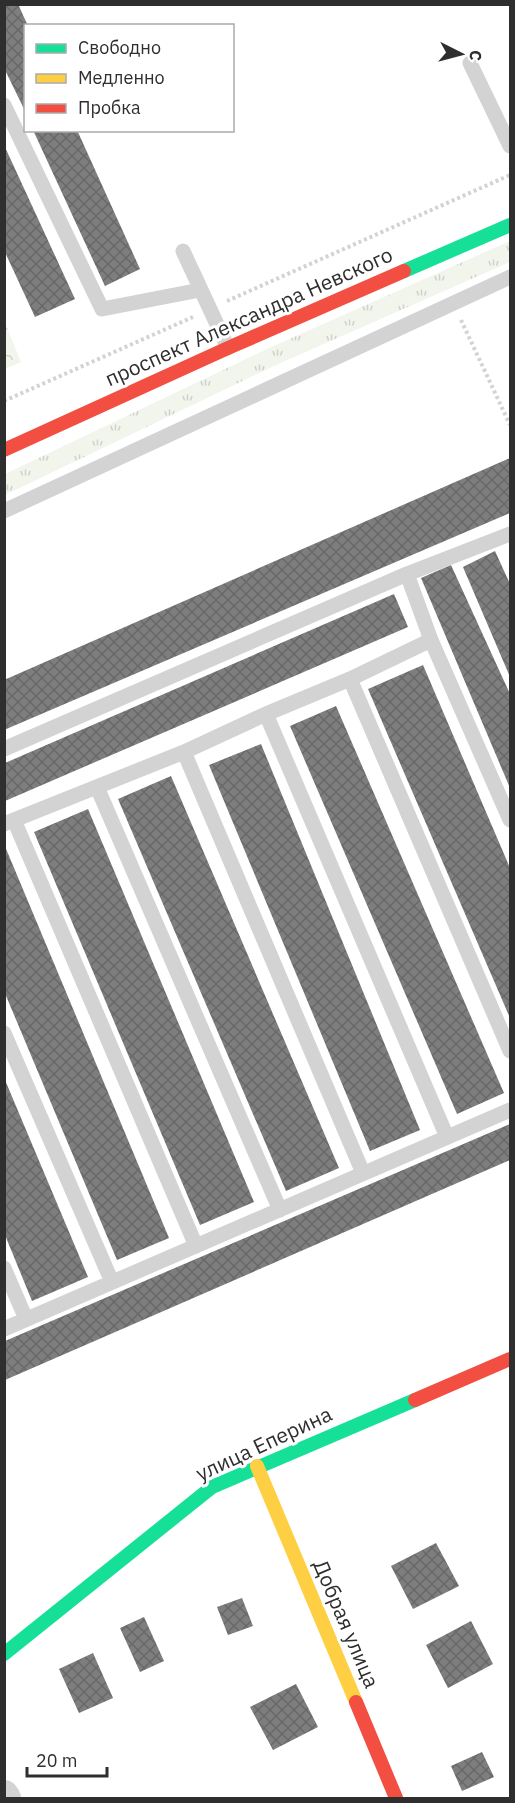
<svg xmlns="http://www.w3.org/2000/svg" width="515" height="1803" font-family="'IBM Plex Sans',sans-serif">
	<style>
		.grass { fill: url(#grass-tufts) }
		.forest { fill: url(#forest-crowns) }
		.building { fill: url(#building-cross-hatch) }
		.lines { fill: none; stroke-linecap: round; stroke-linejoin: round }
		.path { stroke: #d3d3d3; stroke-width: 4; stroke-dasharray: 3 3; stroke-linecap: butt }
		.lane { stroke: #d3d3d3; stroke-width: 15 }
		.street { stroke: #d3d3d3; stroke-width: 30 }
		.fast { stroke: #16e098; stroke-width: 14 }
		.slow { stroke: #ffcf43; stroke-width: 14 }
		.jam { stroke: #f24e42; stroke-width: 14 }
		.labels { text-anchor: middle; stroke-width: 6; stroke-linejoin: round; paint-order: stroke }
		.street-label { font-size: 21px; fill: #2e2e2e; stroke: #fff }
	</style>
	<defs>
		<pattern id="grass-tufts" width="24" height="20" patternUnits="userSpaceOnUse" patternTransform="scale(1.5)"><rect width="24" height="20" fill="#f1f5eb"/><path d="M3 7l-1-3M5 7V3M7 7l1-3M15 17l-1-3M17 17v-4M19 17l1-3" fill="none" stroke="#cfd2ca"/></pattern>
		<pattern id="forest-crowns" width="20" height="18" patternUnits="userSpaceOnUse" patternTransform="scale(1.5)"><rect width="20" height="18" fill="#f1f5eb"/><path d="M2 6a3 3 0 1 1 6 0M12 15a3 3 0 1 1 6 0" fill="none" stroke="#cfd2ca"/></pattern>
		<pattern id="building-cross-hatch" width="8" height="8" patternUnits="userSpaceOnUse" patternTransform="scale(1.5)"><rect width="8" height="8" fill="#7e7e7e"/><path d="M0 0l8 8M0 8l8-8" fill="none" stroke="#686868"/></pattern>
	</defs>
	<rect width="100%" height="100%" fill="#fff"/>
	<path class="grass" d="M510,241V262L276,365L5,495V474L267,349Z"/>
	<path class="forest" d="M5,323L21,362L5,369H4Z"/>
	<path class="building" d="M4,4H18L28,26H26V113L4,68Z
		M33,130H77L140,269L105,286Z
		M4,145L75,299L35,317L4,250Z
		M510,458V513L4,730V680Z
		M495,551L510,584V677L463,567Z
		M451,565L510,694V788L421,578Z
		M394,594L408,627L5,801V763Z
		M423,665L510,868V1018L368,689Z
		M336,706L504,1093L457,1114L290,726Z
		M261,744L420,1130L370,1151L209,765Z
		M171,776L339,1168L286,1191L118,799Z
		M88,809L254,1202L200,1225L34,832Z
		M4,844L169,1238L117,1260L4,991Z
		M5,1080L88,1277L32,1301L5,1235Z
		M510,1124V1160L5,1380V1341Z
		M436,1543L459,1586L413,1609L391,1566Z
		M242,1598L253,1626L228,1635L217,1607Z
		M144,1617L164,1661L140,1672L120,1628Z
		M471,1621L493,1664L448,1688L426,1645Z
		M93,1653L113,1698L79,1713L59,1669Z
		M296,1684L318,1727L273,1750L250,1707Z
		M482,1752L494,1777L462,1791L451,1766Z"/>
	<g class="lines">
		<path class="path" d="M227,301L510,175
			M461,320L510,425
			M4,401L193,317"/>
		<path class="lane" d="M470,63L510,146
			M4,105L102,309L200,290
			M183,251L228,348
			M4,511L510,277
			M407,574L431,640
			M350,679L510,1051
			M266,714L447,1137
			M4,749L407,574L510,534
			M184,752L363,1173
			M97,787L280,1210
			M14,820L196,1246
			M4,824L184,752L266,714L350,679L431,640L510,820
			M4,1033L112,1282
			M4,1268L26,1319
			M4,1329L510,1110"/>
		<path class="street" d="M4,1795L6,1798"/>
		<path class="fast" d="M404,271L510,225
			M4,1654L212,1487L415,1400"/>
		<path class="slow" d="M257,1466L356,1702"/>
		<path class="jam" d="M4,450L228,348L404,271
			M415,1400L510,1359
			M356,1702L396,1798"/>
	</g>
	<g class="labels">
		<g class="street-label">
			<text transform="translate(249 317) rotate(-24)" y="7">проспект Александра Невского</text>
			<text transform="translate(264 1444) rotate(-25)" y="7">улица Еперина</text>
			<text transform="translate(346 1624) rotate(67)" y="7">Добрая улица</text>
		</g>
	</g>
	<rect width="515" height="1803" fill="none" stroke="#2e2e2e" stroke-width="12"/>
	<rect x="24" y="24" width="210" height="108" fill="#ffffff" stroke="#ababab" stroke-width="1.5"/>
	<rect x="36" y="44" width="30" height="9" fill="#16e098" stroke="#ababab" stroke-width="1.5"/>
	<text x="78" y="54" font-size="18" fill="#2e2e2e">Свободно</text>
	<rect x="36" y="74" width="30" height="9" fill="#ffcf43" stroke="#ababab" stroke-width="1.5"/>
	<text x="78" y="84" font-size="18" fill="#2e2e2e">Медленно</text>
	<rect x="36" y="104" width="30" height="9" fill="#f24e42" stroke="#ababab" stroke-width="1.5"/>
	<text x="78" y="114" font-size="18" fill="#2e2e2e">Пробка</text>
	<g transform="translate(461 54) rotate(96)" stroke="#ffffff" stroke-width="4.5" paint-order="stroke">
	<path d="M0-4.5L10 22L0 15L-10 22Z" fill="#2e2e2e"/>
	<text y="-9" font-size="16" font-weight="bold" text-anchor="middle" fill="#2e2e2e">С</text>
	</g>
	<path d="M27 1767v9h80v-9" fill="none" stroke="#2e2e2e" stroke-width="3"/>
	<text x="36" y="1767" font-size="18" fill="#2e2e2e" stroke="#ffffff" stroke-width="4.5" paint-order="stroke">20 m</text>
</svg>
